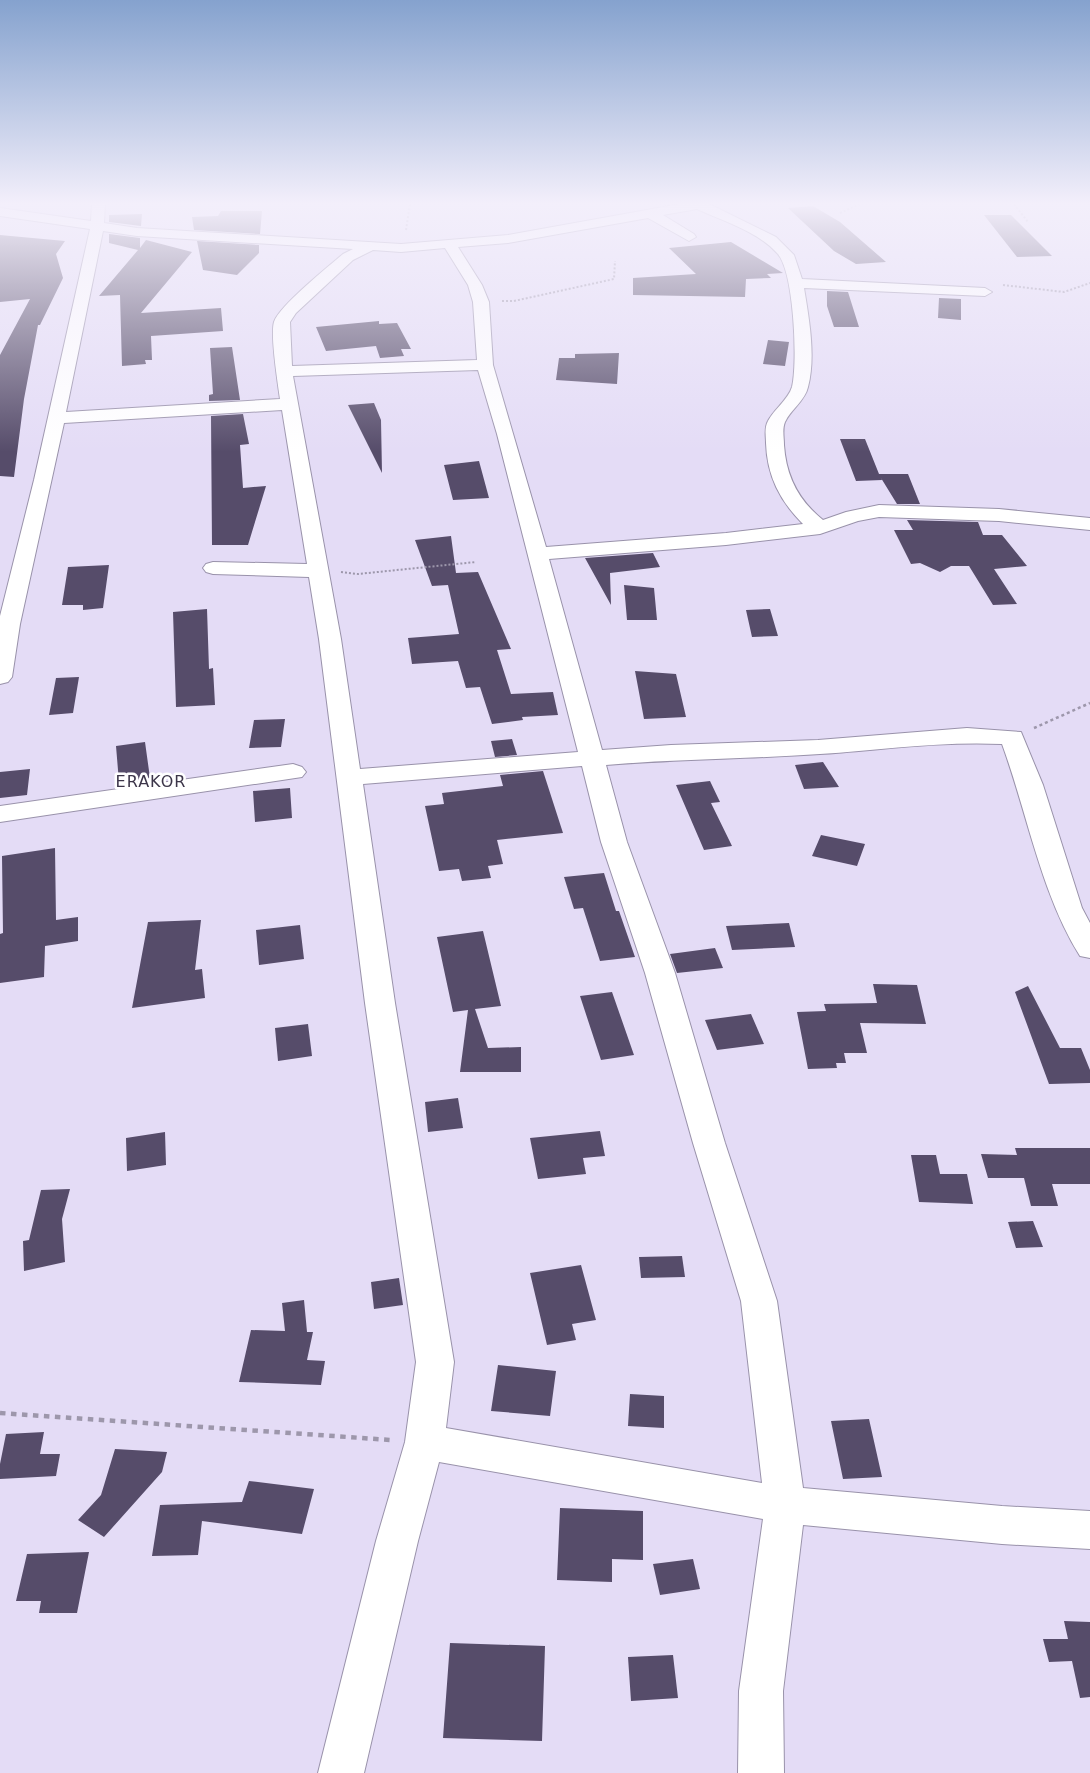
<svg xmlns="http://www.w3.org/2000/svg" width="1090" height="1773" font-family="'DejaVu Sans',sans-serif">
	<style>
		.building { fill: #564c6a }
		.lines { fill: none; stroke-linecap: round; stroke-linejoin: round }
		.minor-casing { stroke: #9992aa; stroke-width: 2 }
		.path-far2 { stroke: #9d97ab; stroke-width: 2; stroke-dasharray: 2 2; stroke-linecap: butt }
		.path-far1 { stroke: #9d97ab; stroke-width: 2.5; stroke-dasharray: 3 3; stroke-linecap: butt }
		.path { stroke: #9d97ab; stroke-width: 4.5; stroke-dasharray: 5.5 5.5; stroke-linecap: butt }
		.minor { fill: #fff; fill-rule: evenodd }
		.labels { text-anchor: middle; stroke-width: 5; stroke-linejoin: round; paint-order: stroke }
		.quarter-label { font-size: 16px; letter-spacing: 1px; fill: #3c3549; stroke: #fff }
	</style>
	<rect width="100%" height="100%" fill="#e4dcf6"/>
	<path class="building" d="M813,206L840,222L886,262L856,264L834,251L788,208Z
		M221,211H262L260,234L194,230L192,217L218,216Z
		M142,214L141,226L109,222V215Z
		M984,215H1011L1052,256L1017,257Z
		M109,234L140,238V248L146,240L192,252L141,313L221,308L223,331L151,336L152,360H145L146,364L122,366L120,295L99,296L138,250L109,243Z
		M0,235L65,241L56,254L63,278L40,325H38L24,399L14,477L0,476V355L30,299L0,302Z
		M197,241L259,245V253L237,275L203,270Z
		M731,242L783,273L767,274L771,278L746,279L745,297L633,295V278L696,274L669,248Z
		M827,291L848,292L859,327H834L827,306Z
		M939,298L961,299V320L938,318Z
		M379,321V324L397,323L411,349H401L404,356L380,358L376,346L326,351L316,327Z
		M768,340L789,342L785,366L763,364Z
		M232,347L240,400L209,401V395L213,394L210,348Z
		M619,353L617,384L556,380L559,358H575V354Z
		M374,403L381,420L382,473L348,405Z
		M243,414L249,444L240,445L243,488L266,486L248,545H212L211,416Z
		M840,439H865L879,474H908L920,504H897L881,478L882,480L856,481Z
		M479,461L489,498L453,500L444,465Z
		M907,520L978,522L983,535H1002L1027,566L994,569L1017,604L993,605L969,566H951L940,572L920,563L911,564L894,530H913Z
		M451,536L456,573L478,572L511,649L497,650L511,694L553,692L558,715L522,717L523,720L492,724L480,687L466,688L458,661L412,664L408,638L459,634L448,585L432,586L415,540Z
		M653,553L660,567L610,573L611,605L585,558Z
		M109,565L103,608L83,610V605H62L68,567Z
		M624,585L654,588L657,620H627Z
		M207,609L209,669L213,668L215,705L176,707L173,612Z
		M770,609L778,636L752,637L746,610Z
		M635,671L676,674L686,717L644,719Z
		M79,677L73,713L49,715L56,678Z
		M285,719L281,747L249,748L254,720Z
		M512,739L517,755L495,757L491,741Z
		M145,742L150,778L119,782L116,746Z
		M823,762L839,787L804,789L795,765Z
		M30,769L27,795L0,798V772Z
		M543,771L563,833L497,840L503,864L488,866L491,878L462,881L459,869L439,871L425,806L444,804L442,793L503,786L500,775Z
		M710,781L720,802L711,803L732,846L704,850L676,785Z
		M290,788L292,818L255,822L253,791Z
		M821,835L865,844L857,866L812,856Z
		M55,848L56,920L78,917V941L45,946L44,977L0,983V934L3,933L2,856Z
		M604,873L616,911H619L635,957L600,961L583,908L574,909L564,877Z
		M201,920L195,970L202,969L205,998L132,1008L148,922Z
		M789,923L795,947L732,950L726,926Z
		M300,925L304,959L259,965L256,930Z
		M483,931L501,1006L475,1009L488,1048L521,1047V1072H460L468,1010L453,1012L437,937Z
		M715,948L723,968L677,973L670,954Z
		M873,984L917,985L926,1024L860,1023L867,1053H844L846,1063H836L837,1068L808,1069L797,1012L826,1011L824,1004L877,1003Z
		M1028,986L1060,1048H1081L1090,1070V1083L1049,1084L1015,992Z
		M612,992L634,1055L601,1060L580,996Z
		M751,1014L764,1044L717,1050L705,1020Z
		M308,1024L312,1056L278,1061L275,1028Z
		M458,1098L463,1128L428,1132L425,1102Z
		M600,1131L605,1156L583,1158L586,1174L538,1179L530,1138Z
		M165,1132L166,1165L127,1171L126,1138Z
		M1015,1148H1090V1184H1052L1058,1206H1031L1024,1178H988L981,1154L1017,1155Z
		M911,1155H936L940,1174H967L973,1204L919,1202Z
		M70,1189L62,1219L65,1262L24,1271L23,1241L29,1240L41,1190Z
		M1033,1221L1043,1247L1016,1248L1008,1222Z
		M682,1256L685,1277L641,1278L639,1257Z
		M581,1265L596,1320L572,1324L576,1340L547,1345L530,1273Z
		M399,1278L403,1305L374,1309L371,1282Z
		M304,1300L307,1332H313L307,1360L325,1361L321,1385L239,1382L251,1330L285,1331L282,1303Z
		M498,1365L556,1371L550,1416L491,1411Z
		M630,1394L664,1396V1428L628,1426Z
		M869,1419L882,1477L843,1479L831,1421Z
		M44,1432L40,1454H60L56,1476L0,1479V1464L6,1434Z
		M115,1449L167,1452L162,1472L104,1537L78,1520L101,1495Z
		M249,1481L314,1489L302,1534L202,1521L198,1555L152,1556L160,1505L242,1502Z
		M560,1508L643,1511V1560L612,1559V1582L557,1580Z
		M89,1552L77,1613H39L41,1601H16L27,1554Z
		M693,1559L700,1589L660,1595L653,1564Z
		M1064,1621L1090,1622V1697L1080,1698L1072,1661L1049,1662L1043,1639H1068Z
		M450,1643L545,1646L542,1741L443,1738Z
		M673,1655L678,1698L631,1701L628,1657Z"/>
	<g class="lines">
		<defs>
			<path id="minor" d="M92,204H105L104,223L137,228L401,244L508,235L680,204H709L776,237L794,255L802,279L985,288L992,292L985,296L804,288C809,318 816,357 808,387C805,401 791,409 785,422C782,429 784,437 784,445C786,476 798,500 823,520L846,512L879,505L999,509L1090,518V530L999,521L879,517L858,521L820,534L726,545L549,559L602,750L671,745L818,740L967,728L1021,732L1043,785L1082,908L1090,923V958L1080,956C1041,894 1027,812 1002,744C941,741 880,750 820,754C748,759 677,759 606,765L627,842L675,973L725,1143L777,1301L803,1488L1002,1506L1090,1511V1549L1002,1544L803,1525L783,1691L784,1773H738L739,1691L763,1519L439,1462L418,1541L364,1773H318L376,1541L405,1442L416,1362L365,1003L319,639L309,577L213,574L206,572L203,568L206,564L213,562L307,564L282,410L64,423L20,624L12,677L8,682L0,684V616L34,480L90,229L0,216V208L91,221ZM697,209C723,221 757,231 777,253C794,270 798,362 792,387C788,400 774,409 768,421C764,428 766,436 766,443C767,476 780,501 803,524L726,533L546,547L493,365L489,302L482,285L458,247L508,243L648,218L689,241L696,237L694,234L663,215ZM103,231L137,236L353,249L343,254C328,267 279,306 274,322C270,335 278,384 280,399L66,412ZM445,248L468,285L473,302L477,360L292,366L290,322L296,313L353,260L373,250L401,252ZM478,370L497,434L578,752L360,769L341,639L293,376ZM582,766L601,842L645,973L693,1143L741,1301L762,1483L446,1428L454,1362L395,1003L363,784Z
				M293,764L302,767L306,772L302,777L0,822V806Z"/>
		</defs>
		<use href="#minor" class="minor-casing"/>
		<path class="path-far2" d="M1014,204L1028,222
			M840,213L860,204
			M406,230L410,204
			M1003,285L1064,292L1090,283
			M502,301H514L614,279L615,261
			M341,572L358,574L476,562"/>
		<path class="path-far1" d="M1034,728L1090,703"/>
		<path class="path" d="M0,1413L391,1440"/>
		<use href="#minor" class="minor"/>
	</g>
	<linearGradient id="sky" x2="0" y2="1"><stop stop-color="#85a2ce"/><stop offset="0.45" stop-color="#f3effb"/><stop offset="1" stop-color="#f3effb" stop-opacity="0"/></linearGradient>
	<rect width="1090" height="452" fill="url(#sky)"/>
	<g class="labels">
		<g class="quarter-label">
			<text x="151" y="787">ERAKOR</text>
		</g>
	</g>
</svg>
